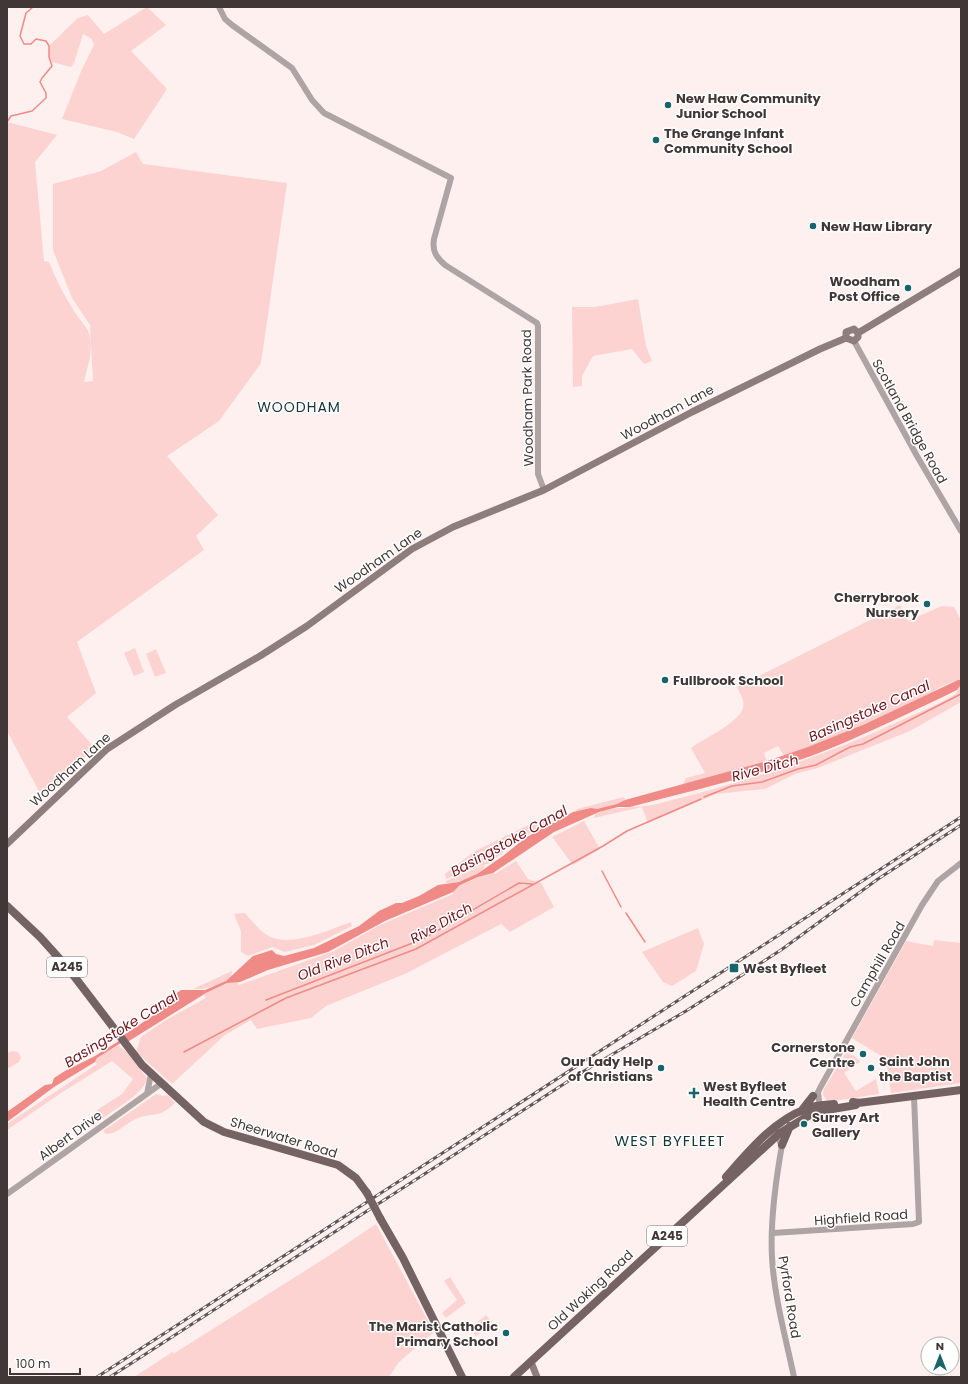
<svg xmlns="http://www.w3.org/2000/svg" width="968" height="1384" font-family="Poppins,sans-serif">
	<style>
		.green { fill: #fcd3d0 }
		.water { fill: #ef8a86 }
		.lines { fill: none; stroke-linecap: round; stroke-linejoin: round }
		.stream { stroke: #ef8a86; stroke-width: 1.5 }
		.tertiary { stroke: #aea4a3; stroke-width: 6 }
		.secondary { stroke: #8d7e7d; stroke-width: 7 }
		.primary { stroke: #746362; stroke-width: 8 }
		.rail-casing { stroke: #605555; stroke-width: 3 }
		.rail { stroke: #fff; stroke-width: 1.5; stroke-dasharray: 4.5; stroke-linecap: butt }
		.primary-bridge { stroke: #746362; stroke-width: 8 }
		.poi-dot { fill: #17656b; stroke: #fff; stroke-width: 1.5 }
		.labels { text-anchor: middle; stroke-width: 3; stroke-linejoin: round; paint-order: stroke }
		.shield { fill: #fff; stroke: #7a7373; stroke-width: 1 }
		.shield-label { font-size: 12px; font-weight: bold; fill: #413737 }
		.poi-label { font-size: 13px; font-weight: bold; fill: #413737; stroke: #fff; text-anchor: start }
		.street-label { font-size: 13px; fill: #413737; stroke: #fff }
		.neighbourhood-label { font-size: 14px; letter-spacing: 1px; fill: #15373a; stroke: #fff }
		.water-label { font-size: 14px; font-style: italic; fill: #6f151b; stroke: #fff }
		.quarter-label { font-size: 15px; letter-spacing: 1px; fill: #15373a; stroke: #fff }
	</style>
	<rect width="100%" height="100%" fill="#fef0ef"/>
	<path class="green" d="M147,7L166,25L131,51L167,89L134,139L117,132L62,119L82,69L94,45L92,39L83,34L74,63L71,67L52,62L49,57V46L78,18L88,15L104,34Z
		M7,122L57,135L35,162L44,261L49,262C56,280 65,297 76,314C81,322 88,327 90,337C93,354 87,367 84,382L93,381L90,325L72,298L53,250V184L101,171L136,152L143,164L287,183L261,363L219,421L167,456L218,515L196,536L204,550L77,642L96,693L67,717L95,748L42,797L7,731Z
		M638,299L646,346L652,361L644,364L632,349L593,356L582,376V386L573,387L572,307H595Z
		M900,605L908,621L942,606L954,607L961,620V680C944,682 927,696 911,703C869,722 828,741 784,756L778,746L764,753L767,761L683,785L686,778L705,773L691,748C703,739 739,723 743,708C745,700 740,694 737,687Z
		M135,648L144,672L134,676L124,653Z
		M156,649L166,673L155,677L146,654Z
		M961,685V702L910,731L818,768L795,774L765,789L716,794L648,823L642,807L594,818L595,814C615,805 636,809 657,804C742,783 823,757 902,720C910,716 953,698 956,693C958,690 959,688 961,685Z
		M624,797L625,800C615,809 589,810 576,811L577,809Z
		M547,816L552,821L525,836L489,863L446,879L445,874L475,851Z
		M584,821L600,849L573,865L552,837Z
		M516,861L528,879L541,883L554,907L510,932L501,924L407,973L326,1006L311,1018L257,1029L251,1020L225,1035L172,1084L136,1052L141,1037L166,1020L206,998L204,996L206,993L227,983L237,982L239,985L334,951L378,926L453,894V892L460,885L479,877L493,873L495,874Z
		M485,865C480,878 458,883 446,883V881Z
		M245,913C251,920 259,930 267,935C288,949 329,930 351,922L352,926L314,945L285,952L272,947L248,956L241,952V931L234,914Z
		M698,928L704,944L696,971L672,986L663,982L642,952Z
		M934,940L961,943V1083L891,1093L886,1059L852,1038L906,941L933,946Z
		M232,971C233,984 203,990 193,989Z
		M118,1045L128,1053L147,1078C146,1092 114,1110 103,1118L97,1110L122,1094L133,1079L112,1061L61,1093L7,1130V1124L97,1064L95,1062L97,1058Z
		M12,1051L18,1052L21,1057L19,1062L7,1069V1053Z
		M846,1052L856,1057L860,1062L844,1073L856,1091L876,1079L879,1094L828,1102L823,1095V1091Z
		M156,1094L163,1096L168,1095L175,1103C157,1120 154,1111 136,1119C125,1123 117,1135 106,1134L103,1131Z
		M376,1224L434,1332L399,1362L389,1377H134L174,1351L173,1354L330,1255Z
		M450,1277L466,1303L446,1318L442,1313L457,1300L444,1281Z
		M486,1315L493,1323L476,1336L470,1328Z"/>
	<path class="water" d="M958,680H961V685L957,690C909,713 861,737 811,756C752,777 690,791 630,807H618L599,812L554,832L493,873L478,877L460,885L453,892L385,921L328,952L268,970L240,982L227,983L206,993L129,1041H124L97,1058L95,1062L54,1087L7,1122V1112L45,1085L52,1084L54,1078L65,1071L95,1056L122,1039L124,1035L163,1009L164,1002L181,990H205L226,981L253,956L272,950L276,954L284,956L314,948L359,926L379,911L396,903H402L419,896L438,885L459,882L477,874L503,856L525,838L573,812L591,808L597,809L617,804L625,800L767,761L808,747L865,724Z"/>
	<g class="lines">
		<path class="stream" d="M7,122L11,116L32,111L46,98V93L40,82L42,78L52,66L49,57V46L46,41L36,39L31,44H24L20,36L26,13L33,7
			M704,797L732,786L762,782L798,769L816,765L850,747L863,744L961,694
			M602,871L621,907
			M626,913L645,942
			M266,1000L423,939L519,883L532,884
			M184,1052L286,998L416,949L603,846L627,831L701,799"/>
		<path class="tertiary" d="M219,7L225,19L232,25L292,68L312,100L324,113L451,178L434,239C432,251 436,257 445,265L537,323L538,326V474L544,490
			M854,341L917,456L961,531
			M147,1094L151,1074
			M820,1110L818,1092L820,1088L922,905L938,881L961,863
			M780,1142L782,1145C776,1179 770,1223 772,1257C774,1296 786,1339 794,1377
			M7,1194L162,1083
			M773,1233L913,1224L919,1222L914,1096"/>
		<path class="secondary" d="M858,333L961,271
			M846,338V332L854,329L858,333
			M846,338L854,341L858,337V333
			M7,844L107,749L175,705L260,656L307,626L412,549L453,527L544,490L692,412L820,349L846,338
			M531,1362L537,1377"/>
		<path class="primary" d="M7,906L40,937L67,967L142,1065L204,1122L224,1132L338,1165L356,1178L367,1193
			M853,1102L858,1103L961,1090
			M802,1110L813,1096
			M782,1145L790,1126
			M726,1177C748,1152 774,1120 806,1109C815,1105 824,1105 834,1104
			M380,1218L403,1258L462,1377
			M514,1377L780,1133L815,1112L856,1105L858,1103"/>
		<defs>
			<path id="rail" d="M97,1377L961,817
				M110,1377L584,1071L686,1011L781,950L878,879L961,825"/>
		</defs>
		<use href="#rail" class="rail-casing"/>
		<use href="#rail" class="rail"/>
		<path class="primary-bridge" d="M367,1193L380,1218"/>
	</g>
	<g class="poi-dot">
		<circle cx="668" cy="105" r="4"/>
		<circle cx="656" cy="140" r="4"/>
		<circle cx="813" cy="226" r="4"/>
		<circle cx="908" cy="288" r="4"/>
		<circle cx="927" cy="604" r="4"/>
		<circle cx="665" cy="680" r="4"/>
		<rect x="729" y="963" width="10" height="10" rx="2"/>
		<circle cx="863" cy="1054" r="4"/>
		<circle cx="661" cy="1068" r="4"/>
		<circle cx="871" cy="1068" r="4"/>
		<path d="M692 1087h4v4h4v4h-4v4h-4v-4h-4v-4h4z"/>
		<circle cx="804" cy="1124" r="4"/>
		<circle cx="506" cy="1333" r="4"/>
	</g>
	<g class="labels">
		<g class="shield">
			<rect x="47" y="957" width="40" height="20" rx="3"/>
			<rect x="647" y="1226" width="40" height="20" rx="3"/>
		</g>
		<g class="shield-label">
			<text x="67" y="971">A245</text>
			<text x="667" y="1240">A245</text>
		</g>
		<g class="poi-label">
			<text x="676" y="103">New Haw Community<tspan x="676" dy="15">Junior School</tspan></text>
			<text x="664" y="138">The Grange Infant<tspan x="664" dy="15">Community School</tspan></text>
			<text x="821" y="231">New Haw Library</text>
			<text x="900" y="286" text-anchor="end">Woodham<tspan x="900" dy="15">Post Office</tspan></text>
			<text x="919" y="602" text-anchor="end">Cherrybrook<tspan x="919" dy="15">Nursery</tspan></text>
			<text x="673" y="685">Fullbrook School</text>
			<text x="743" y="973">West Byfleet</text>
			<text x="855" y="1052" text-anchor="end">Cornerstone<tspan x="855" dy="15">Centre</tspan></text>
			<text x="653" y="1066" text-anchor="end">Our Lady Help<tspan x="653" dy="15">of Christians</tspan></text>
			<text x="879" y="1066">Saint John<tspan x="879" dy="15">the Baptist</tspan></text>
			<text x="703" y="1091">West Byfleet<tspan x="703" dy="15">Health Centre</tspan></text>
			<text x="812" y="1122">Surrey Art<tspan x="812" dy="15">Gallery</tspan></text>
			<text x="498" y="1331" text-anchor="end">The Marist Catholic<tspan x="498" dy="15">Primary School</tspan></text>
		</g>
		<g class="street-label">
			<text transform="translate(527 398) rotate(-91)" y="5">Woodham Park Road</text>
			<text transform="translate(667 412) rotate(-28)" y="5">Woodham Lane</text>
			<text transform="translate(910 421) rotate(61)" y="5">Scotland Bridge Road</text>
			<text transform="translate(378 560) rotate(-35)" y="5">Woodham Lane</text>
			<text transform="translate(70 769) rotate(-42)" y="5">Woodham Lane</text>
			<text transform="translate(877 964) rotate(-60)" y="5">Camphill Road</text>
			<text transform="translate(70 1135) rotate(-36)" y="5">Albert Drive</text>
			<text transform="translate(284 1137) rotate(17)" y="5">Sheerwater Road</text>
			<text transform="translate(861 1217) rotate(-4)" y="5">Highfield Road</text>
			<text transform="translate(590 1290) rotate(-43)" y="5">Old Woking Road</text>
			<text transform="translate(790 1297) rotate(81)" y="5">Pyrford Road</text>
		</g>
		<g class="neighbourhood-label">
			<text x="299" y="412">WOODHAM</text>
		</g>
		<g class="water-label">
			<text transform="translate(869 711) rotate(-24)" y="5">Basingstoke Canal</text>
			<text transform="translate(765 768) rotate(-15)" y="5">Rive Ditch</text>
			<text transform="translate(509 841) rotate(-29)" y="5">Basingstoke Canal</text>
			<text transform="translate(441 923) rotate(-29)" y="5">Rive Ditch</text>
			<text transform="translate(343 959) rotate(-21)" y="5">Old Rive Ditch</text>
			<text transform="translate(121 1029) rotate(-32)" y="5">Basingstoke Canal</text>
		</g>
		<g class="quarter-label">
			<text x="670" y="1146">WEST BYFLEET</text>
		</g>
	</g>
	<rect width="968" height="1384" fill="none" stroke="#413737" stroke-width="16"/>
	<g transform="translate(940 1356)"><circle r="19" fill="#ffffff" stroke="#b3afaf"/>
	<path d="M0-3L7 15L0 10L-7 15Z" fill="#17656b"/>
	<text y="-6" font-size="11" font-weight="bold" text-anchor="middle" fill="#413737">N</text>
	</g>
	<path d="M10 1368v6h70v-6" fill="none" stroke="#413737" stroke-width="2"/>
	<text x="16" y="1368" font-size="12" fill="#413737" stroke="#ffffff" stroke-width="3" paint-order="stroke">100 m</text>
</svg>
